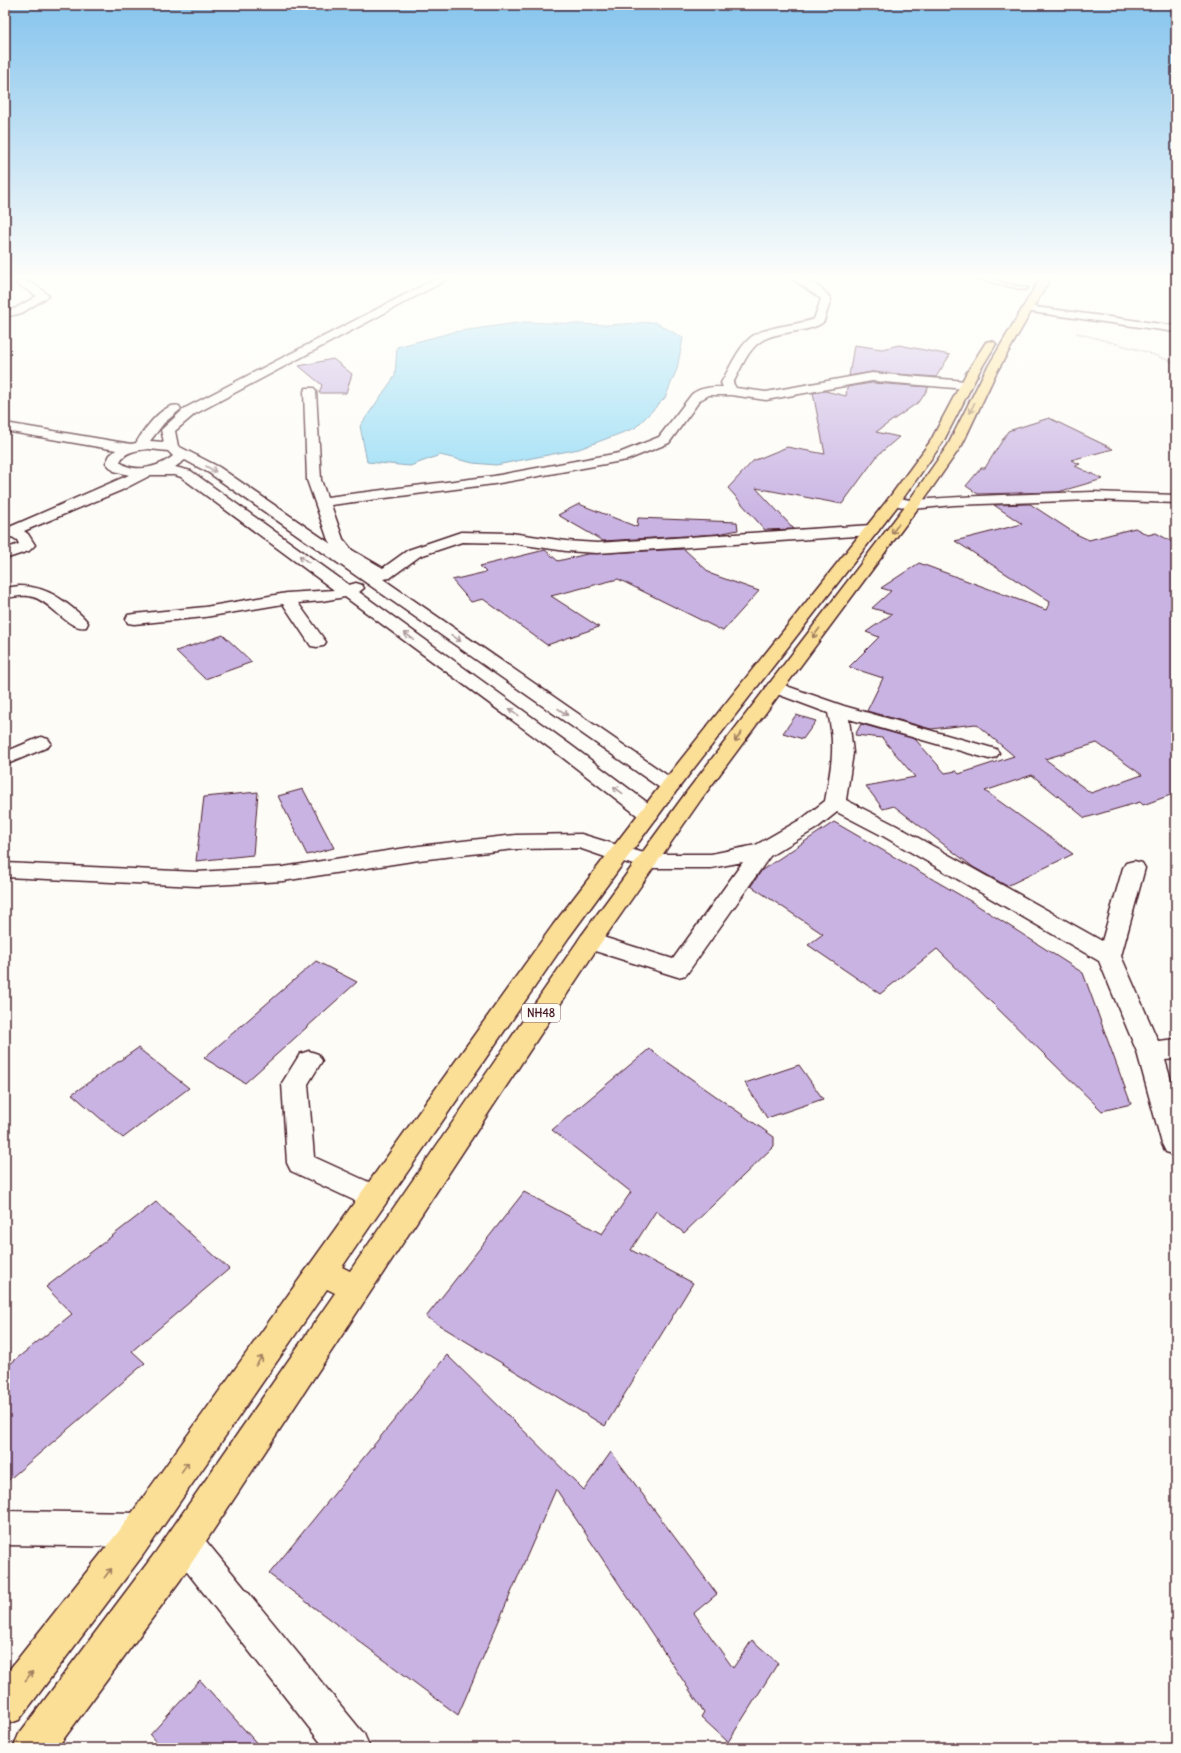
<svg xmlns="http://www.w3.org/2000/svg" width="1181" height="1753" font-family="Delius,sans-serif">
	<style>
		.water { fill: #94dbf5; stroke: #7690a4 }
		.building { fill: #c9b3e3; stroke: #4a1f2b; fill-rule: evenodd }
		.lines { fill: none; stroke-linecap: round; stroke-linejoin: round }
		.lane-casing { stroke: #4a1f2b; stroke-width: 3 }
		.street-casing { stroke: #4a1f2b; stroke-width: 3 }
		.secondary-casing { stroke: #4a1f2b; stroke-width: 3 }
		.highway-casing { stroke: #4a1f2b; stroke-width: 3 }
		.path { stroke: #4a1f2b; stroke-width: 1.5; stroke-dasharray: 0.5 1.5; stroke-linecap: butt }
		.lane { fill: #fdfcf7; fill-rule: evenodd }
		.street { fill: #fdfcf7; fill-rule: evenodd }
		.secondary { fill: #fdfcf7; fill-rule: evenodd }
		.highway { fill: #fbdf96; fill-rule: evenodd }
		.oneway { stroke: #a27f60 }
		.oneway2 { stroke: #ac999b }
		.labels { text-anchor: middle; stroke-width: 4; stroke-linejoin: round; paint-order: stroke }
		.shield { fill: #fdfcf7; stroke: #806168; stroke-width: 1 }
		.shield-label { font-size: 11px; font-weight: bold; fill: #4a1f2b }
	</style>
	<rect width="100%" height="100%" fill="#fdfcf7"/>
	<filter id="ink" filterUnits="userSpaceOnUse"><feTurbulence type="fractalNoise" baseFrequency=".025" numOctaves="2"/><feDisplacementMap in="SourceGraphic" scale="8" xChannelSelector="R" yChannelSelector="G"/><feConvolveMatrix kernelMatrix="1 2 1 2 8 2 1 2 1" color-interpolation-filters="sRGB"/></filter>
	<g filter="url(#ink)">
		<path class="water" d="M524,322L607,325L655,322L683,338L677,369L665,398L635,428L579,449L496,465L473,463L440,455L410,466L367,462L360,426L395,376L397,347L454,332Z"/>
		<path class="building" d="M854,345L882,349L899,345L950,355L936,377L872,372L849,376Z
			M333,359L352,374L346,393H319L322,385L299,366Z
			M872,383L929,387L920,401L876,432L899,437L878,455L842,504L756,488L794,529L765,530L728,488L753,461L787,447L825,454L813,393L825,391L846,396L847,387Z
			M1049,418L1113,449L1071,460L1080,464L1075,466L1103,479L1058,492L978,494L966,486L981,468H985L1008,431Z
			M579,504L637,527L638,518L737,522L738,530L718,534L603,541L558,515Z
			M1030,504L1076,534L1089,540L1135,528L1148,535L1156,533L1176,544V793L1143,805L1140,802L1085,818L1032,775L985,791L1073,854L1007,886L973,867L894,806L883,809L866,786L915,777L882,738L855,735L861,724L915,739L945,773L956,771L959,774L1014,756L976,724L931,729L867,711L883,678L849,667L879,637L866,632L892,614L872,608L891,591L881,588L919,563L1046,610L1050,602L955,541L1022,524L994,505ZM1097,743L1142,775L1091,793L1045,759Z
			M684,549L711,574L759,591L723,631L618,579L551,596L599,627L547,645L483,599L471,602L452,580L486,572L480,566L545,550L558,561L587,554Z
			M223,635L252,662L205,679L176,651Z
			M796,715L816,721L803,739L783,733Z
			M303,789L334,848L307,855L278,796Z
			M258,792L253,855L196,861L204,797Z
			M834,822L972,902L1083,973L1131,1104L1102,1111L937,949L880,994L808,945L823,934L751,886L762,870Z
			M316,961L357,982L245,1083L204,1058Z
			M138,1048L189,1088L123,1138L72,1094Z
			M649,1049L774,1137V1146L684,1233L656,1211L631,1250L693,1283L605,1426L426,1317L524,1192L602,1234L631,1192L552,1130Z
			M799,1065L823,1099L767,1118L745,1083Z
			M156,1202L229,1269L132,1351L145,1363L5,1483V1368L72,1314L46,1287Z
			M447,1355L584,1490L611,1452L717,1594L694,1613L733,1668L752,1640L778,1663L728,1742L701,1717L704,1712L556,1489L458,1715L269,1574Z
			M200,1680L261,1748H161L150,1735Z"/>
		<g class="lines">
			<defs>
				<path id="lane" d="M969,277H991L1004,283L1028,288L1025,290Z"/>
				<path id="street" d="M439,277H452L195,414L175,431L178,446L219,467L331,544L328,540L307,480L304,391L306,388H314L316,391L321,480L327,497L494,476L619,453L659,437L692,394C701,387 712,387 723,387L721,383C730,368 739,345 754,335C772,325 795,326 814,319L821,299L790,277C794,277 799,276 803,278C813,282 825,290 831,299L824,321C816,332 777,331 763,340C748,348 741,369 733,383L736,388L766,392L872,373L966,381L970,382L972,385L970,388L966,389L872,381L766,400L731,395H709L700,400L669,443L627,460L494,484L331,505L343,539L352,550L383,568L408,550L461,532L511,533L566,541L597,543L871,525L876,527L879,530L876,533L871,535L597,553L566,551L511,543L462,542L420,556L390,578L383,579L677,782L680,786L677,790L670,792L663,790L209,473L185,460L175,467L191,471L349,585L356,583L362,585L364,588L359,592L572,746L656,809L659,814L656,819L649,820L642,819L558,754L345,597L322,601L298,603L326,642L323,646L317,647L311,646L283,604L205,617L134,624L128,623L126,619L128,615L134,614L205,607L287,593L334,590L181,477L175,475H151L122,490L24,531L28,534L35,545L29,551L5,559V549L19,544L17,540L12,537L5,539V529L129,475L114,471L106,463L110,455L116,450L5,431V423L131,444L136,443C144,430 163,402 179,406L181,409L164,423L150,441L164,442L161,430L185,408ZM149,449L168,451L173,456C160,467 134,474 120,462C124,451 139,450 149,449Z
					M21,279L39,287L49,296L22,313L5,317V311L14,309L37,296L17,284L16,282Z
					M1093,492L1176,495V503L1093,500L954,505L913,509L889,504L887,501L889,498C898,496 907,501 916,500C975,495 1034,494 1093,492Z
					M19,586C42,586 57,595 75,610C80,614 85,618 88,623L86,627C68,631 52,602 33,597C24,594 14,597 5,598V588Z
					M775,682L844,706L996,749L999,753L996,757L989,759L849,719L853,753L846,800L897,826L1102,941L1123,868L1126,863L1134,861L1142,863L1145,868L1121,956L1158,1041L1176,1039V1059L1165,1060L1176,1097V1155L1166,1152L1162,1144L1137,1052L1099,961L883,836L837,812L817,828L770,856L686,975L678,977L582,947L578,941L582,935L590,933L673,959L743,862L711,868H647L611,859L579,848L516,849L419,860L283,881L197,886L5,877V863L197,872L283,867L419,846L516,835L581,834L647,854H711L756,845L803,818L825,801C831,768 836,747 828,713L769,691L766,687L769,683Z
					M41,737L48,739L51,743L48,747L5,765V752Z
					M309,1051L318,1054L322,1061L308,1084L314,1157L384,1189L388,1197L384,1205L374,1209L364,1205L291,1171L287,1163L282,1083L300,1054Z
					M5,1511L140,1513L152,1518L157,1530L152,1542L140,1547L5,1545Z
					M185,1524L197,1530L364,1734L370,1748H325L173,1554L167,1542L173,1530Z"/>
				<path id="secondary" d="M1028,306L1176,326V332L1024,311L1023,309Z"/>
				<path id="highway" d="M1041,277H1051L995,375L962,445L918,508L702,798L598,947L181,1579L57,1748H13L19,1734L155,1553L335,1293L327,1289L143,1555L19,1720L5,1725V1675L119,1531L553,925L663,782L889,498L930,442L967,372L986,342L990,341L994,342L996,344L979,372L943,442L899,504L677,790L569,937L342,1267L350,1271L582,935L688,790L908,502L948,445L983,375Z"/>
			</defs>
			<use href="#lane" class="lane-casing"/>
			<use href="#street" class="street-casing"/>
			<use href="#secondary" class="secondary-casing"/>
			<use href="#highway" class="highway-casing"/>
			<path class="path" d="M1077,333L1143,351L1176,363"/>
			<use href="#lane" class="lane"/>
			<use href="#street" class="street"/>
			<use href="#secondary" class="secondary"/>
			<use href="#highway" class="highway"/>
		</g>
		<defs><path id="oneway-shaft" d="M-6 0H5M1.5-3L5.5 0L1.5 3" fill="none" stroke-width="1.6" stroke-linecap="round" stroke-linejoin="round"/></defs>
		<g class="oneway">
			<use href="#oneway-shaft" transform="translate(972 408) rotate(116)"/>
			<use href="#oneway-shaft" transform="translate(895 529) rotate(127)"/>
			<use href="#oneway-shaft" transform="translate(816 633) rotate(127)"/>
			<use href="#oneway-shaft" transform="translate(738 737) rotate(127)"/>
			<use href="#oneway-shaft" transform="translate(259 1361) rotate(-55)"/>
			<use href="#oneway-shaft" transform="translate(185 1467) rotate(-55)"/>
			<use href="#oneway-shaft" transform="translate(108 1573) rotate(-52)"/>
			<use href="#oneway-shaft" transform="translate(29 1676) rotate(-52)"/>
		</g>
		<g class="oneway2">
			<use href="#oneway-shaft" transform="translate(211 469) rotate(30)"/>
			<use href="#oneway-shaft" transform="translate(304 559) rotate(-144)"/>
			<use href="#oneway-shaft" transform="translate(409 636) rotate(-144)"/>
			<use href="#oneway-shaft" transform="translate(456 638) rotate(35)"/>
			<use href="#oneway-shaft" transform="translate(514 712) rotate(-144)"/>
			<use href="#oneway-shaft" transform="translate(563 712) rotate(35)"/>
			<use href="#oneway-shaft" transform="translate(618 790) rotate(-143)"/>
		</g>
	</g>
	<linearGradient id="sky" x2="0" y2="1"><stop stop-color="#86c4ed"/><stop offset="0.53" stop-color="#fefefb"/><stop offset="1" stop-color="#fefefb" stop-opacity="0"/></linearGradient>
	<rect width="1181" height="522" fill="url(#sky)"/>
	<g class="labels">
		<rect class="shield" x="522" y="1004" width="38" height="18" rx="3"/>
		<g class="shield-label">
			<text x="541" y="1017">NH48</text>
		</g>
	</g>
	<rect width="1181" height="1753" fill="none" stroke="#fdfcf7" stroke-width="20"/>
	<rect x="10" y="10" width="1161" height="1733" fill="none" stroke="#4a1f2b" stroke-width="1.5" filter="url(#ink)"/>
</svg>
